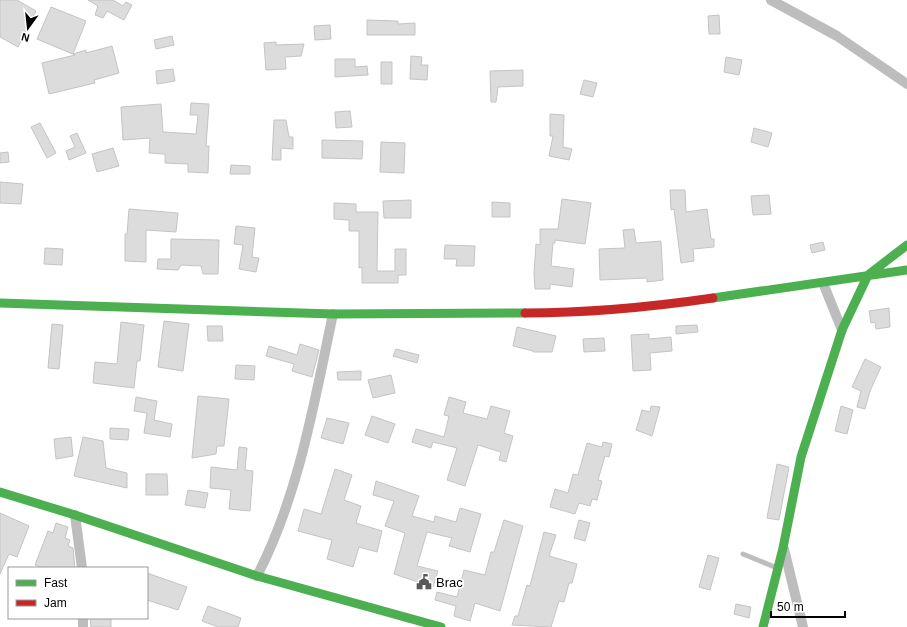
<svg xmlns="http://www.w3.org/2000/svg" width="907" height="627" font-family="Arial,sans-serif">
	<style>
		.building { fill: #dcdcdc; stroke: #c4c4c4 }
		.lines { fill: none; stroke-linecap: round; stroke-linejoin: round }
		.lane { stroke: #bdbdbd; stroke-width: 5 }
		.street { stroke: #bdbdbd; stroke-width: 10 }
		.fast { stroke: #4caf50; stroke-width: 9 }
		.jam { stroke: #c62828; stroke-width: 9 }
		.labels { text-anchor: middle; stroke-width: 3.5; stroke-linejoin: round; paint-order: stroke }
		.poi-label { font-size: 13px; fill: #000; stroke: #fff; text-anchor: start }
	</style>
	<rect width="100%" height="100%" fill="#fff"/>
	<path class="building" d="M0,0H17L36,11L18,47L0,37Z
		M88,0H113L123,6L126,2L132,5L124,20L107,11L103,18L95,15L98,6Z
		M51,7L86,21L73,54L86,50V53L112,46L119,73L94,80L95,83L49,94L42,63L75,55L37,39Z
		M719,15L720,34H709L708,16Z
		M367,20L398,21V24L415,23V35H367Z
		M330,25L331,39L315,40L314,26Z
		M172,36L174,45L156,49L154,40Z
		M276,42V45L304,44L301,56L285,57L286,69L266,70L264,43Z
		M411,56L422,57L421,65H428L427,80L410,79Z
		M726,57L742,60L739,75L724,72Z
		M335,59H355V67L367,66L368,75L335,77Z
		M381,62H392V84H381Z
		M173,69L175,81L157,84L156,71Z
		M523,70V86L498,87L496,102H491L490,71Z
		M584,80L597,83L593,97L580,94Z
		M191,103L209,104L206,146H209L208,173L188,172V164L165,163V154L149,153L150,138L123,140L121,107L161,104L163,132L196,134L198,115H190Z
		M350,111L352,127L336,128L335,112Z
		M550,114L564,115L563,147L572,149L569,160L549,156L553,136H550Z
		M274,120H286L289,137H293V149L281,148V160H272Z
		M40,123L56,153L47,158L31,127Z
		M754,128L772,133L768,147L751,142Z
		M77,133L86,153L69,160L66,151L75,147L70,136Z
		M322,140L363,141L362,159L322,158Z
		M381,142L405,143L404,173L380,172Z
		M113,148L119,166L97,172L92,154Z
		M8,152L9,162L0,163V153Z
		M231,165L250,166V174H230Z
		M0,182L23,184L21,204L0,203Z
		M670,190H685L686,212L707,209L711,239H714V247L693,249L694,261L681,263L674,209L671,210Z
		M769,195L771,214L753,215L751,196Z
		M562,199L591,203L585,244L555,240V243H553L551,266L574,269L572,287L550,284V289H535L534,273L536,244L540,245V229H558Z
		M411,200V218H384L383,201Z
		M492,202L510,203V217H492Z
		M334,203L356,204V212H378L377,271H395V249H406V275H398V283H362V267L359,268V231H349V220L334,219Z
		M129,209L178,213L176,232L146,230V262L125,261V234H127Z
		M236,226L255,228L252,257L259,258L256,272L239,269L243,245L234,244Z
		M634,229L636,243L661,241L663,280L647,282V278L600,280L599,249L625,248L623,230Z
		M171,239L219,240L218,274H203L201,266L181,265L178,270L157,269L158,259H171Z
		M823,242L825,250L812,253L810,245Z
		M445,245L475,246L474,266H456L457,259H444Z
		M45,248L63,249L62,265L44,264Z
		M889,308L890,327L876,329L875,322L871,323L869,311Z
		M164,321L189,324L183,371L158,367Z
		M121,322L144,325L140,361H137L134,388L93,383L95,362L117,364Z
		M52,324L63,325L59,369L48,368Z
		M697,325L698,332L676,334V326Z
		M207,326H222L223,341H208Z
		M517,327L556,336L552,352H533V351L513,346Z
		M649,334V339L671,337L672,351L650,353L651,370L633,371L631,335Z
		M604,338L605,351L584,352L583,339Z
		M300,344L319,350L312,377L292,371L294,364L266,356L269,346L297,355Z
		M396,349L419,355L417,363L393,356Z
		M865,359L881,367L870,391L865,409L857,407L861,391L852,387Z
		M236,365L255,366L254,380L235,379Z
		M361,371V380H338L337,372Z
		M391,375L395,393L373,398L368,380Z
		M198,396L229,399L224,446H217L216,454L192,458Z
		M136,397L157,401L154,420L172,424L170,437L144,433L147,413L134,411Z
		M449,397L466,402L463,413L487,419L491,406L510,411L504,433L513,436L506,462L499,460L501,452L478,445L465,486L447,480L457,448L433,442L431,448L412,442L416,429L444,437L449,416L444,415Z
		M651,406L660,407L652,436L636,430L642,410L650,412Z
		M841,406L853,410L847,434L835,431Z
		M372,416L395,424L388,443L365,435Z
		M327,418L349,423L343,444L321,438Z
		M110,428L129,429L128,440L110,439Z
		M71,437L73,456L56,459L54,439Z
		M83,437L103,441L106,468L127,473V488L74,476Z
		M603,442L612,444L609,457L605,456L598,480L602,481L597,500L592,499L590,506L579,503L575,514L550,507L555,489L568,493L573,474L578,475L587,443L602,447Z
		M239,447L247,448L245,470L253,471L250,511L229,509L231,490L210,488L211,467L237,470Z
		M777,464L789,467L779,520L767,518Z
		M335,469L352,475L344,500L361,506L356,523L382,531L377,552L359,547L353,567L327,559L332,540L298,531L304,509L321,514Z
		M146,474H167L168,495H146Z
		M376,481L419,496L412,516L434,522L435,516L456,522L460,508L481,514L470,552L449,546L452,538L427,532L417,566L438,571L433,587L394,574L405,533L385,526L394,501L373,495Z
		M188,490L208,493L205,508L185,505Z
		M0,513L29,526L17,557L9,554L0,574Z
		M504,520L523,526L500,611L475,603L470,621L454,616L456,606L435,600L437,592L457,597L464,570L485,575L491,552H494Z
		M579,520L590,523L585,541L574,538Z
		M56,523L68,527L65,538L70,540L68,546L73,548L75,568H44L35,565L48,531L53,533Z
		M544,532L556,535L549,556L577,564L572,583H569L564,602L559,601L551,627L512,625L515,616H518L527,585L530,586Z
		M708,555L719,558L710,590L699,587Z
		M147,573L187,587L178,610L147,600Z
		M736,604L751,607L749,618L734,614Z
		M208,606L241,618L238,627H218L202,621Z
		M90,618H111V627H91Z"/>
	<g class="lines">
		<path class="lane" d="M743,554L777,568"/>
		<path class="street" d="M771,0L837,36L907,84
			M823,283L842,330
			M75,515L82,568
			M784,549L803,627
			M257,576C299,495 314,403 333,314
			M83,618V627"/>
		<path class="fast" d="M713,298L907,270
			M0,303L333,314L525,313
			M0,492L75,515L257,576L441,627
			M763,627L783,548L801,457L842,330L868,275L907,245"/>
		<path class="jam" d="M525,313C588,313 651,307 713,298"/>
	</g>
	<defs>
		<symbol id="civic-bare" viewBox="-9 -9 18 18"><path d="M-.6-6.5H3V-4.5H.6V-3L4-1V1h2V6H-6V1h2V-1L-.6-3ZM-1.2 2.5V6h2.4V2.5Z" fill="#595959" stroke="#fff" stroke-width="2.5" paint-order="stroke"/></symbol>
	</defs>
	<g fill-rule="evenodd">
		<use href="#civic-bare" x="413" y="571" width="22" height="22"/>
	</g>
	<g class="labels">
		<g class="poi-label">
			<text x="436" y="587">Brac</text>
		</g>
	</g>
	<rect x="8" y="567" width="140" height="52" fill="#ffffff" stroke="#999999"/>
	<rect x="16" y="580" width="20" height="6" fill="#4caf50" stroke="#999999"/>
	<text x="44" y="587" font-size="12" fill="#000000">Fast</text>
	<rect x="16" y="600" width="20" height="6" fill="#c62828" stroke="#999999"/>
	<text x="44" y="607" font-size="12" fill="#000000">Jam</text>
	<g transform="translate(28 28) rotate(195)" stroke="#ffffff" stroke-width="3" paint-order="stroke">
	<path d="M0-3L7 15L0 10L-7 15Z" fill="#000000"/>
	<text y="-6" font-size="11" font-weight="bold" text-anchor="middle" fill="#000000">N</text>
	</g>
	<path d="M771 611v6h74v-6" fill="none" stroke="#000000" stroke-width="2"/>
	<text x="777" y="611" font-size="12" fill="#000000" stroke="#ffffff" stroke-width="3" paint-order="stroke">50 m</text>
</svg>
